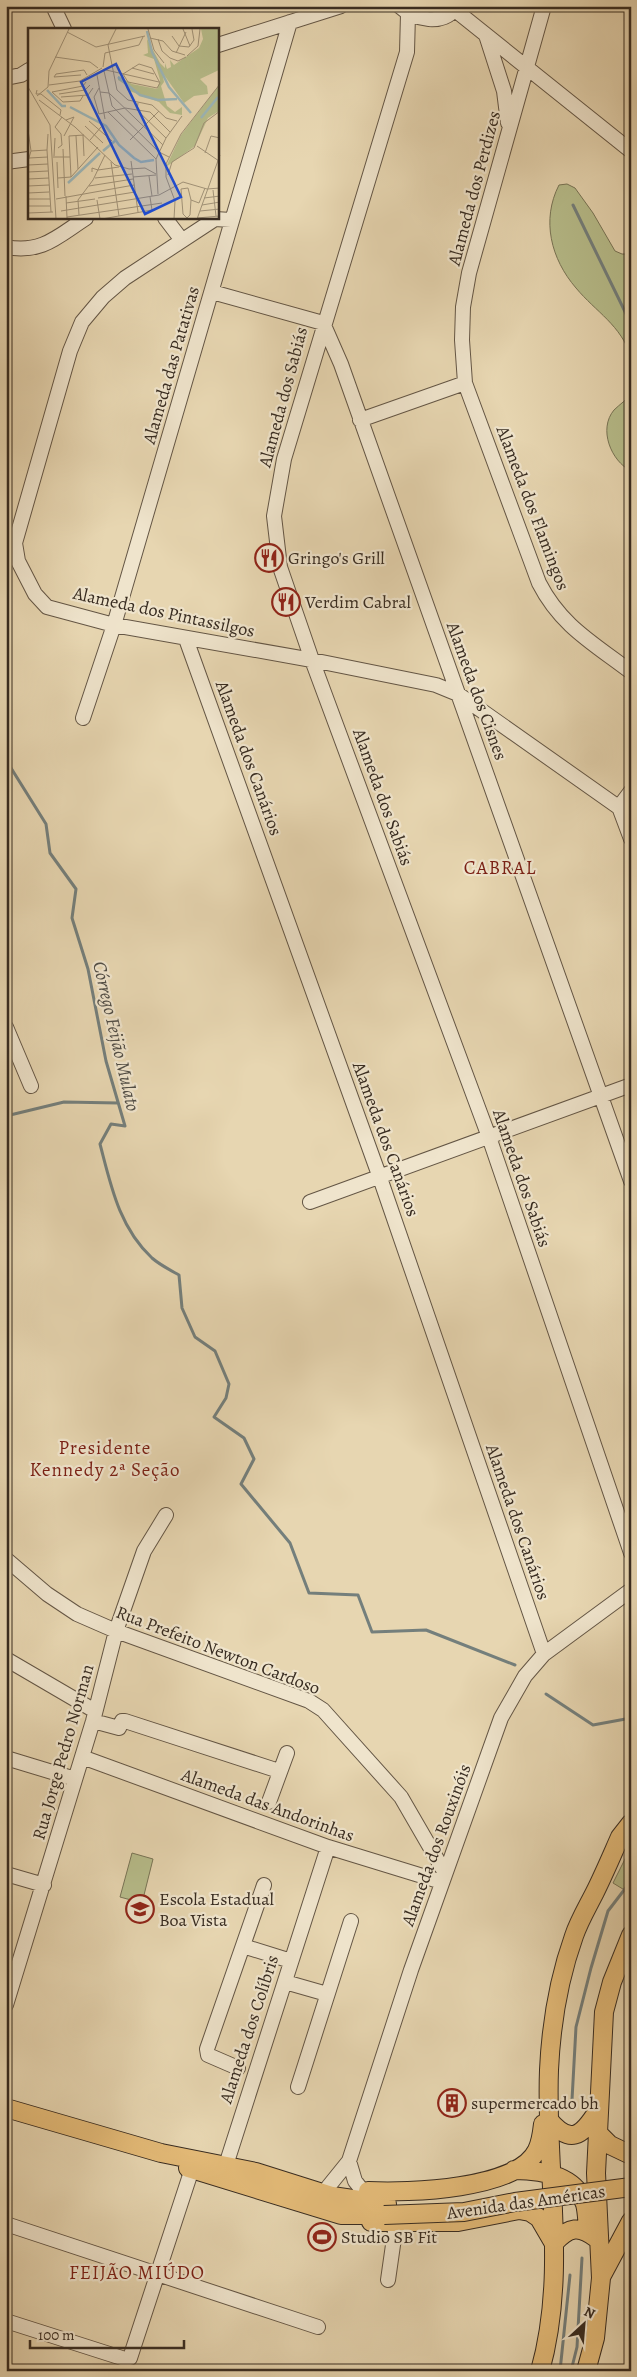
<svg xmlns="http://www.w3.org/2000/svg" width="637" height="2377" font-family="Alegreya,serif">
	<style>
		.green { fill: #b7bd8b; stroke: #787456 }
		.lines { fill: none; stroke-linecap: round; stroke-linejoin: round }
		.stream { stroke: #747f7c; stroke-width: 3 }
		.minor-casing { stroke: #645645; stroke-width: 16 }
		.major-casing { stroke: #382c21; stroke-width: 20 }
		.minor { stroke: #efe4cc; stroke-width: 14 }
		.major { stroke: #e4bb78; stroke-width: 18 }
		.major-bridge-casing { stroke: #382c21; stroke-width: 20; stroke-linecap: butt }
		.major-bridge { stroke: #e4bb78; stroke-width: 18 }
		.labels { text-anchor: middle; stroke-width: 4.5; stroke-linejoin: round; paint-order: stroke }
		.street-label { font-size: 18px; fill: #382c21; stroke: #efe4cc }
		.poi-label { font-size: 18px; fill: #382c21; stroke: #efe4cc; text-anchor: start }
		.neighbourhood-label { font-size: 19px; letter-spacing: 1px; fill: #7a1f14; stroke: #efe4cc }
		.water-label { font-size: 19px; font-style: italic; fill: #514e47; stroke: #efe4cc }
		.inset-river { fill: none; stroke: #9cb6b8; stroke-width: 2.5 }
		.inset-road { fill: none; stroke: #a19277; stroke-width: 1 }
		.view { fill: #1d4ed8; fill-opacity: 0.15; stroke: #1d4ed8; stroke-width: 2.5 }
		.inset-edge { fill: none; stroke: #382c21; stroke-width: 2.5 }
	</style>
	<rect width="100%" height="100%" fill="#e7d6b1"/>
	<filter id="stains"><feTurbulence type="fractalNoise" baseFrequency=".004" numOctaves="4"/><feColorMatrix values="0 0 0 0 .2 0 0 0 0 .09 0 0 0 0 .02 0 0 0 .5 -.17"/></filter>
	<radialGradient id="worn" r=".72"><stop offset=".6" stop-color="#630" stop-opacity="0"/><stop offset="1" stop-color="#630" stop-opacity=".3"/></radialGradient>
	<path class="green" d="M567,184L575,188L593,213L615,251L622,254H631V357C621,325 596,312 576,288C551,259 541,220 559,185Z
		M631,393V471C611,461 598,429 614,410C620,404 627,400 631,393Z
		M631,1847V1894L613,1883Z
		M132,1853L153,1859L142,1903L120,1897Z"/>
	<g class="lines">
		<path class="stream" d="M573,205L631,324
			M6,760L46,824L50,853L76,889L72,918L88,969L106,1061L125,1126L111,1124L100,1144C111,1186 119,1227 152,1258C160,1265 170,1270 179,1275L182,1308L195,1337L215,1351L229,1384L226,1398L214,1417L244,1438L254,1459L241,1484L290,1543L309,1593L358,1595L372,1632L426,1630L515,1665
			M6,1116L64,1102L118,1103
			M546,1694L593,1725L631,1718
			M572,2100L576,2027L591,1968L608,1911L631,1881
			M560,2371L570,2275
			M571,2371L577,2347L582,2258"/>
		<defs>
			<path id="minor" d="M53,6L64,29
				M399,6C414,20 444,27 457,6
				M544,6L469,273L463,307L462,340L465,383L539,583C561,626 593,643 631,672
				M455,10L631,151
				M408,14L407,52L284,459L274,516L280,567L312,660L489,1137L631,1553
				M486,35L504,91L508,123
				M218,45L341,6
				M6,78L21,75L29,70
				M6,162L29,159
				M165,218L181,239
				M231,220L215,219L125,278L103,297L82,322L70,351L15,543L18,561L35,594L47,607L114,625L312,660L436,685L458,694L631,816
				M6,247C42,254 58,236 86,218
				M212,292L323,323L341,364L631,1181
				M360,420L465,383
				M186,639L379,1175L544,1654
				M83,718L114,625L290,22
				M631,791L619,807L631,839
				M6,1027L31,1086
				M310,1202L631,1085
				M6,1559L47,1594L77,1614L116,1631L309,1701L323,1710L401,1797L445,1873
				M6,1659L95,1711
				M93,1721L119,1728L122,1721H125L279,1771
				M82,1757L328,1847L442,1882
				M6,1758L75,1779
				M269,1802L287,1753
				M6,1874L44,1885
				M243,1946L291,1961
				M285,1982L327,1994
				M6,2005L93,1721L116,1631L144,1551L166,1515
				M238,2068L208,2055L207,2049L264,1885
				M298,2087L351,1921
				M349,2161L355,2181L362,2190
				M226,2165L328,1847
				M328,2187L349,2161L411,1970L501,1718L525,1676L544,1654L631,1590
				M6,2224L318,2327
				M388,2280L396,2224
				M6,2321L125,2359L130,2358L192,2169"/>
			<path id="major" d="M6,2108L161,2153L256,2172L332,2196L387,2204
				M548,2119C570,2145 581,2137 597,2112
				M597,2132L610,2145L631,2155
				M188,2168L341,2215H384
				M514,2170C540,2170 575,2174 585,2204C587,2211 587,2220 588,2227
				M368,2191C407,2193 518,2190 537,2150C541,2142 542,2133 543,2124
				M371,2222H458L519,2210L530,2212L539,2218L553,2242
				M555,2242C569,2227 579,2225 596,2238
				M601,2277L631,2221
				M540,2371C568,2272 545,2170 549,2070C551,2026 559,1978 574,1936C579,1921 588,1906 595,1892C604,1874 612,1855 620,1837L631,1823
				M586,2371L595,2338L601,2278L596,2173L604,2012L612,1982L631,1935"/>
		</defs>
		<use href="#minor" class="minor-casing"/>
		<use href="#major" class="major-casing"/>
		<use href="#minor" class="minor"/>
		<use href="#major" class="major"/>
		<defs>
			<path id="major-bridge" d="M384,2215L464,2212L515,2202L631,2187"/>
		</defs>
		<use href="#major-bridge" class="major-bridge-casing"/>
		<use href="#major-bridge" class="major-bridge"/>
	</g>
	<defs>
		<symbol id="restaurant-ring" viewBox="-11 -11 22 22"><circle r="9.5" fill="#efe4cc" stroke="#8f2418" stroke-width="1.5"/><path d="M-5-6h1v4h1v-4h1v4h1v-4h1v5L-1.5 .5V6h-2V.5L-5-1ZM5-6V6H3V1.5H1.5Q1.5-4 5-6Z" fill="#8f2418"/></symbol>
		<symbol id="school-ring" viewBox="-11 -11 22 22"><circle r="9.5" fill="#efe4cc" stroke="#8f2418" stroke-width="1.5"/><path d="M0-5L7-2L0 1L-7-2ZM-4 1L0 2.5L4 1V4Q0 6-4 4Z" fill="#8f2418"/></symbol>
		<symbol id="building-ring" viewBox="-11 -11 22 22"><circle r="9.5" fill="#efe4cc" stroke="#8f2418" stroke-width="1.5"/><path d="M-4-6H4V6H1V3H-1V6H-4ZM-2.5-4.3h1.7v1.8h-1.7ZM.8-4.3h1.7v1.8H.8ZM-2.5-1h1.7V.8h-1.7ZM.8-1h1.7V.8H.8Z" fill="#8f2418"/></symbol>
		<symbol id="stadium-ring" viewBox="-11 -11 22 22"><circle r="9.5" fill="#efe4cc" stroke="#8f2418" stroke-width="1.5"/><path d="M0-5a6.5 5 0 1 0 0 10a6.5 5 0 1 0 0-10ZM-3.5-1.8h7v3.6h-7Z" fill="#8f2418"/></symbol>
	</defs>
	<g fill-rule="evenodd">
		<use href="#restaurant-ring" x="253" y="542" width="32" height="32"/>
		<use href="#restaurant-ring" x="270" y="586" width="32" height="32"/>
		<use href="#school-ring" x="124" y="1893" width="32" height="32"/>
		<use href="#building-ring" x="436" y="2087" width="32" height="32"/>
		<use href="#stadium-ring" x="306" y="2221" width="32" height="32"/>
	</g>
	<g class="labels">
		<g class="street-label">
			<text transform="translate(474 188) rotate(-75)" y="6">Alameda dos Perdizes</text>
			<text transform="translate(171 365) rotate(-74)" y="6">Alameda das Patativas</text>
			<text transform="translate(283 397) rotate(-75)" y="6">Alameda dos Sabiás</text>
			<text transform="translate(533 508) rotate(69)" y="6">Alameda dos Flamingos</text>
			<text transform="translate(164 612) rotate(12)" y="6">Alameda dos Pintassilgos</text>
			<text transform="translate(477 691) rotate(70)" y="6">Alameda dos Cisnes</text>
			<text transform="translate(249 758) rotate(70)" y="6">Alameda dos Canários</text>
			<text transform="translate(383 797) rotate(70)" y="6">Alameda dos Sabiás</text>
			<text transform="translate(386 1139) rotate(70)" y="6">Alameda dos Canários</text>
			<text transform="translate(522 1178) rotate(71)" y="6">Alameda dos Sabiás</text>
			<text transform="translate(518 1522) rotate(71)" y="6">Alameda dos Canários</text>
			<text transform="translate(218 1650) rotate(21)" y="6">Rua Prefeito Newton Cardoso</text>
			<text transform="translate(63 1752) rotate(-74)" y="6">Rua Jorge Pedro Norman</text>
			<text transform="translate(268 1805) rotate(20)" y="6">Alameda das Andorinhas</text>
			<text transform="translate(436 1845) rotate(-70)" y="6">Alameda dos Rouxinóis</text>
			<text transform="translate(249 2029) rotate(-72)" y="6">Alameda dos Colíbris</text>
			<text transform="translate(526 2202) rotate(-8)" y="6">Avenida das Américas</text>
		</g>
		<g class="poi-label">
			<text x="288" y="564">Gringo's Grill</text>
			<text x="305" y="608">Verdim Cabral</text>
			<text x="159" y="1905">Escola Estadual<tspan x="159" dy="21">Boa Vista</tspan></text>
			<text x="471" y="2109">supermercado bh</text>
			<text x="341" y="2243">Studio SB Fit</text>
		</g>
		<g class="neighbourhood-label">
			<text x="500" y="874">CABRAL</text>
			<text x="105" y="1454">Presidente<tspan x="105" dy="22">Kennedy 2ª Seção</tspan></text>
			<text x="137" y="2279">FEIJÃO MIÚDO</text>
		</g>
		<g class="water-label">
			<text transform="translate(117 1036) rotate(77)" y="7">Córrego Feijão Mulato</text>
		</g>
	</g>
	<g transform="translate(28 28)">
		<rect width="191" height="191" fill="#e7d6b1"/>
		<path d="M173,1H191V42L172,51L179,58L180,66L166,68L156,75L134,44L136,54L133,58L139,78L147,84L154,79V87L142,85L131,74L99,62L98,57L90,52V48L104,56L129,61L132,52L126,31L115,27L120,25L119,11L132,35L137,40V35L139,41L143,39L142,32L146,37L171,20L175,11ZM191,57V83L180,90L167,118L138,139L153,107Z" fill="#b7bd8b"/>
		<path class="inset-river" d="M119,3L124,24L141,59L163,85M90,49L112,67L130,72L149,71M19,62L34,78H38M42,79L78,98L91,117L106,130L113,134L126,132M173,90L190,69M75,123L88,112M40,155L72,125"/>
		<path class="inset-road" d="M88,1L80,17L89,62L100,72L124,77L138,90L149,93M120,1L126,22L136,35M155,1L162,18M39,4L68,19L117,8M144,8L151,18L161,19L166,12L164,1M122,10L135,13L144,23L157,27M130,11L134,23L142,30L150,33L158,29M148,25L158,4M159,28L170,18L172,1M27,29L62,34L70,40M111,36L124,40L132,55L129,60L100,54L95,46ZM75,39L77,25L111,17L115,9M104,40L126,46M78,42L131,54M76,43L84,78L131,124L141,129M69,47L77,91M26,49L28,46L56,42L59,47M26,49L53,47M21,57L52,53L74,40M0,59L22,97L28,191M71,60L66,69L71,86L97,80L122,84L142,104M9,62L8,66H13L33,82L32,87M72,64L81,65L135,117M31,66L57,62L62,57M9,68L20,59L21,43L41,1M55,68L52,73L35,74L24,64L55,58L58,54M33,69L60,67L65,60M11,72L47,99L87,137L101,141L117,140L128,146M110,75L109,82L138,110M80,84L128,131M61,93L84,113M57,98L75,115M0,102L3,123L0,133M55,107L56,128M36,108L46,89L38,92M48,108L50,141M62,112L73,99M102,112L131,83M169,118L191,133M30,120L34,117L33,106L27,99L34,89M35,121L37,168M19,122L20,106M3,123L19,122L23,184M177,125L183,108L192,110M26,128L27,110M25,129H42M1,130L20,129M103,133L110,184M29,134L30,160M83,134L91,188M0,137L20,136M0,144L20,143M64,144V140L70,142L91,139M140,147L144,134L166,120L176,95L192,83M121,148L124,168M43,149L41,108L56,107M105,149L128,147M30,150L43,149L70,119M67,150L104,146M0,151L21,150M0,158L21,157M61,158L105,151M185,162L188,188M0,165L21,164M130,166L128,131L138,110L154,88M38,168L39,190M70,170L107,164M176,170L192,168M0,171H22M28,171L106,157M69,172L72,191M163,172L171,175L177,160M38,175L67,171M174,177L192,174M0,178H22M33,183L131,167L155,154L179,161L192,160M172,183L192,181M0,185L25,184M51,187L50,172L65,152L77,127M39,189L134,175M159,190L155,186L153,161L160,160M169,190L192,188M74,191L124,182L122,169M146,191L147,173L138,149V136L153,106L192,56M158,191L162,187L163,172L160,160M169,191L192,127"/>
		<path class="view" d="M88,36L153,169L117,186L53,54Z"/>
		<rect width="191" height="191" class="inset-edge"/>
	</g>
	<rect width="637" height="2377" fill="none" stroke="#e7d6b1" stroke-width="25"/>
	<rect x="8" y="8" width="622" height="2362" fill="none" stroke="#382c21" stroke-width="2.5"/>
	<rect x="12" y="12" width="612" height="2352" fill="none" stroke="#382c21"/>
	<g transform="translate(584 2324) rotate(26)" stroke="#efe4cc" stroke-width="4" paint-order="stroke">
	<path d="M0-4L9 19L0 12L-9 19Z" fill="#382c21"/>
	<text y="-8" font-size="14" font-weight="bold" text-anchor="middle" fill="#382c21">N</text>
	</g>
	<path d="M30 2340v8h154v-8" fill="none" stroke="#382c21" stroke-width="2.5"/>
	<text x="38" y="2340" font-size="15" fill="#382c21" stroke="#efe4cc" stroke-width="4" paint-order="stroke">100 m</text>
	<rect width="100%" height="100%" filter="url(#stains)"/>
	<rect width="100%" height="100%" fill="url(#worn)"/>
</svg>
